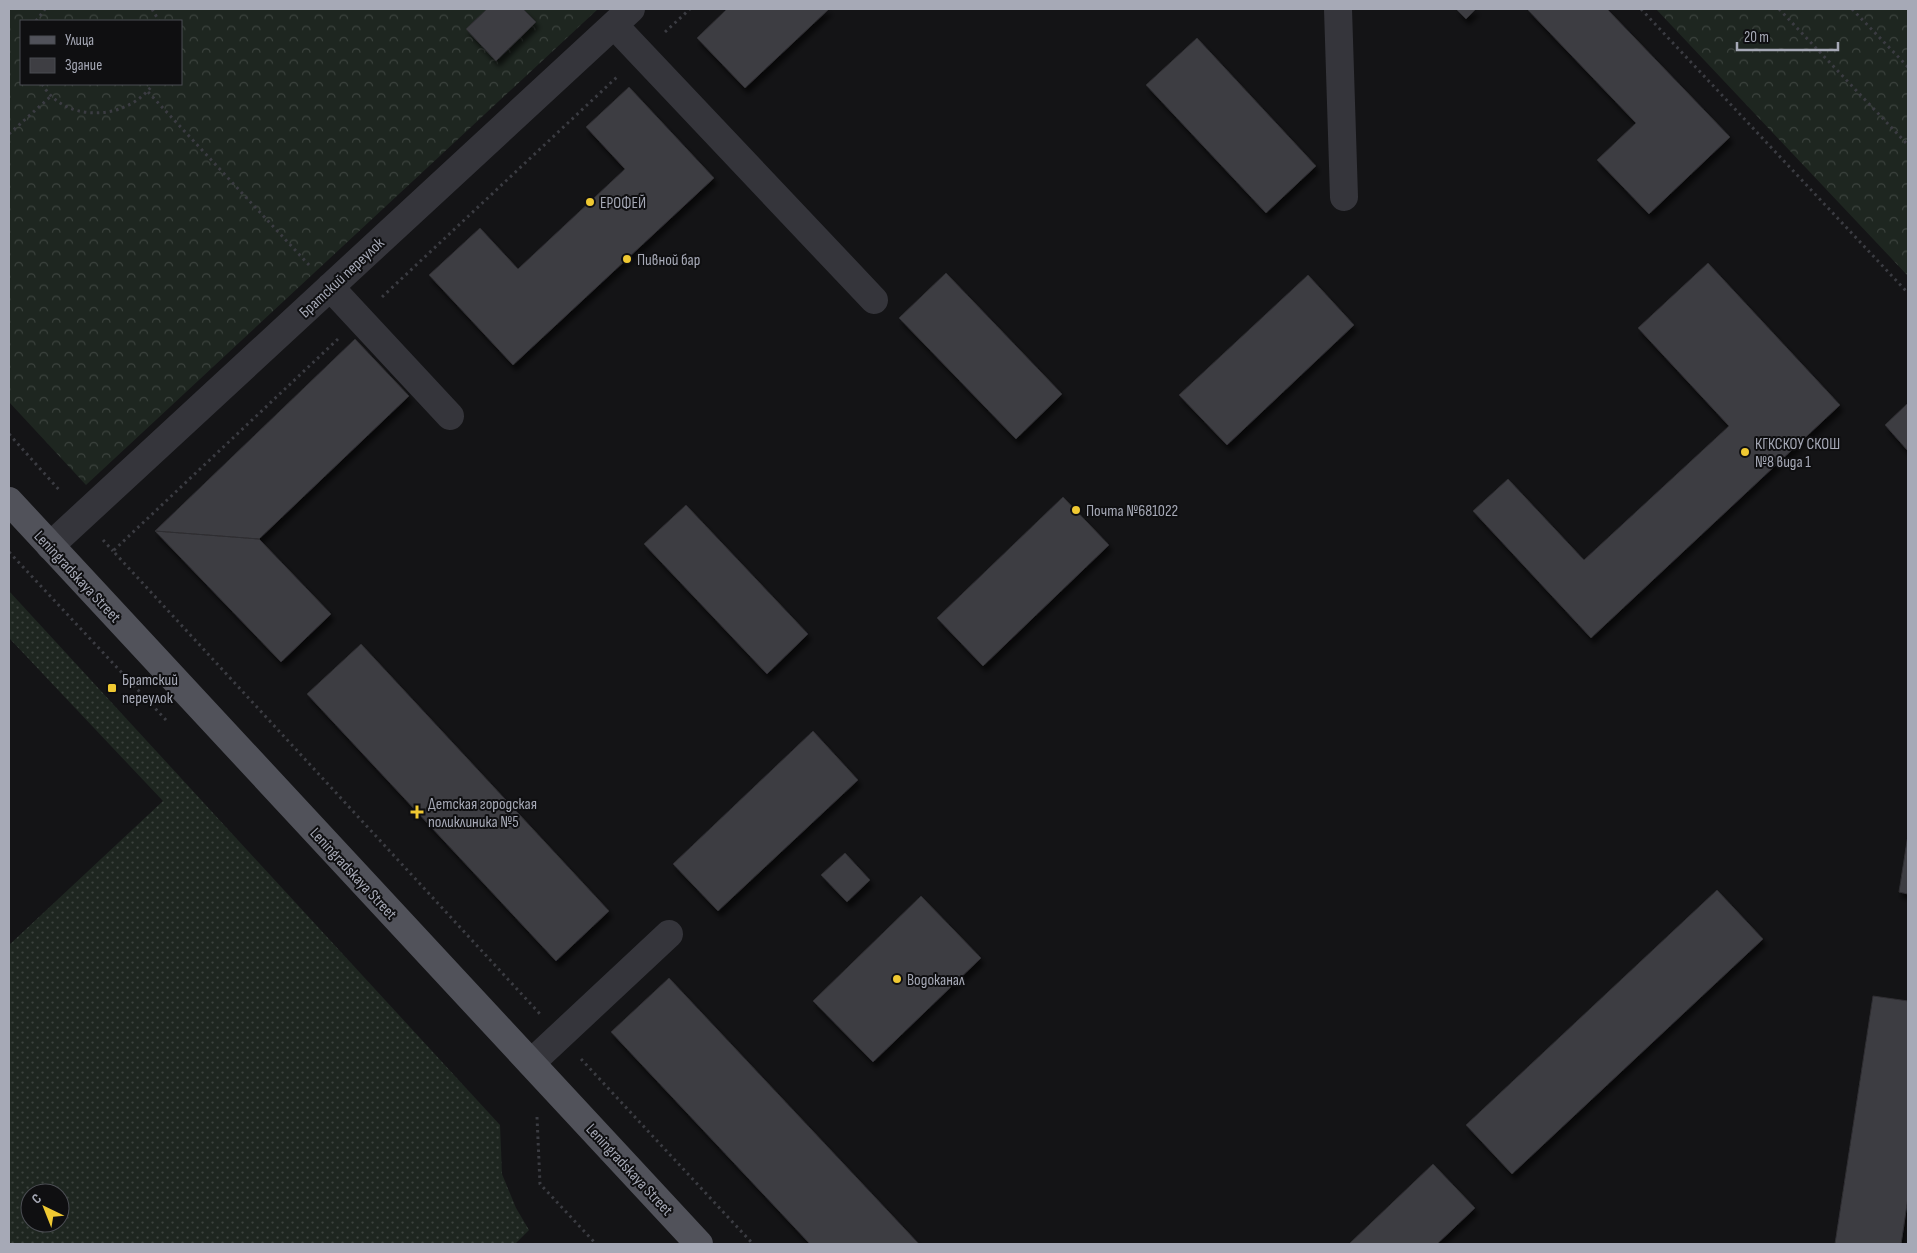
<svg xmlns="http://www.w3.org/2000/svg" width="1917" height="1253" font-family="'Sofia Sans Condensed',sans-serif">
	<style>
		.grass { fill: url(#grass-dots); fill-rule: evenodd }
		.forest { fill: url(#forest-crowns); fill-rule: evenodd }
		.building { fill: #3e3e43; stroke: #2f2e32; filter: url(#shadow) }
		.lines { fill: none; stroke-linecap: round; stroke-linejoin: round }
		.path { stroke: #3b3c42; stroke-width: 3; stroke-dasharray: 2.5 4; stroke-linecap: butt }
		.minor { stroke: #35353b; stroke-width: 28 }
		.major { stroke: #51525a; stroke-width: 28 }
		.poi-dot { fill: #f0c932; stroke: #0f0f11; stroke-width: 2 }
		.labels { text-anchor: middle; stroke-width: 4; stroke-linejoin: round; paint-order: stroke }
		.poi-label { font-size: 16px; fill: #a6a9b6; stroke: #0f0f11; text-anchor: start }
		.street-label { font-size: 16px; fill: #a6a9b6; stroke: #0f0f11 }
	</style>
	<defs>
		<pattern id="grass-dots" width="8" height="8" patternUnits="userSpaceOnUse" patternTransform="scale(1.25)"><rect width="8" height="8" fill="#1e2620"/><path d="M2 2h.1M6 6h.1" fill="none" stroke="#3c433e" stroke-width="1.8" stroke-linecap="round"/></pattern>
		<pattern id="forest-crowns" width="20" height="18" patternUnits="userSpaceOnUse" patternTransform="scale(1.25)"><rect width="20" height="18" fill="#1e2620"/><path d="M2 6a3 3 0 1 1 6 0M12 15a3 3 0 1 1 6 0" fill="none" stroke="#3c433e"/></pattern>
		<filter id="shadow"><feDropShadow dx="3" dy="5.5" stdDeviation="2.5" flood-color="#0009"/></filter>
	</defs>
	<rect width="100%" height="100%" fill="#141416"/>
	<path class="grass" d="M9,591L500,1125L502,1174L516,1208L529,1230L515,1244H9V945L163,801L9,638ZM30,1193H60V1223H30Z"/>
	<path class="forest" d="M9,9H598L86,485L9,402ZM21,21H181V84H21Z
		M1656,9H1908V276Z"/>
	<path class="building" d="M487,9H523L536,22L496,61L466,29Z
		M727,9H829L745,88L697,38Z
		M1456,9H1476L1466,19Z
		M1527,9H1607L1730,137L1649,214L1597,160L1636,123Z
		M1197,38L1316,166L1266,213L1146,85Z
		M629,87L714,178L513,365L429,275L480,228L518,269L625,169L586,127Z
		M1708,263L1840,405L1591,638L1473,511L1508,479L1584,560L1729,426L1638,328Z
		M946,273L1062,394L1016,439L899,318Z
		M1308,275L1354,325L1227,445L1179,395Z
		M355,339L409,396L259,539L155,531Z
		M1908,403V451L1885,425Z
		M1063,497L1109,545L983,666L937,618Z
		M686,505L808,634L767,674L644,544Z
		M155,531L259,539L331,614L281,662Z
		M361,644L609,911L556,961L307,694Z
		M813,731L858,780L718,911L673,864Z
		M1908,835V894L1899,892Z
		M845,853L870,880L847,902L821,875Z
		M1717,890L1763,939L1512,1174L1466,1125Z
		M921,896L981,958L873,1062L813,1001Z
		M669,978L919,1244H810L611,1032Z
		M1873,996L1908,1001V1197L1901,1244H1835Z
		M1433,1164L1475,1208L1437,1244H1349Z"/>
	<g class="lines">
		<path class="path" d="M152,9L159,21
			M1641,9L1908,293
			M1779,9L1908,145
			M1852,9L1908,67
			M36,21L45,9
			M665,32L690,9
			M42,84C65,124 128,121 153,84
			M148,92L309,265
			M9,134L50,97
			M382,297L618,76
			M338,339L113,551L540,1014
			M9,434L61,492
			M103,540L113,551
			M9,552L166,720
			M581,1059L753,1244
			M537,1117L540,1184L596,1244"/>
		<path class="minor" d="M1338,9L1344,197
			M614,25L874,300
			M330,287L450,416
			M50,546L631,9
			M531,1063L669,934"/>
		<path class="major" d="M9,501L699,1244"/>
	</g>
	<g class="poi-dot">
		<circle cx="590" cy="202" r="5"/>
		<circle cx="627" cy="259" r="5"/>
		<circle cx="1745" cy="452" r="5"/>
		<circle cx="1076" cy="510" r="5"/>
		<rect x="107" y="683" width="10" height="10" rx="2.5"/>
		<path d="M414.5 804.5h5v5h5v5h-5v5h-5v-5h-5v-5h5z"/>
		<circle cx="897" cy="979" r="5"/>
	</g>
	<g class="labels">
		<g class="poi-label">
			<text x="600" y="208">ЕРОФЕЙ</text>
			<text x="637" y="265">Пивной бар</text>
			<text x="1755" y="449">КГКСКОУ СКОШ<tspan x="1755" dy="18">№8 вида 1</tspan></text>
			<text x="1086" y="516">Почта №681022</text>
			<text x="122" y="685">Братский<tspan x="122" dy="18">переулок</tspan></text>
			<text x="428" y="809">Детская городская<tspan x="428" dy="18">поликлиника №5</tspan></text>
			<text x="907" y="985">Водоканал</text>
		</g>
		<g class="street-label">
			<text transform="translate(341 277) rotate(-43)" y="6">Братский переулок</text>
			<text transform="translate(78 576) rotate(47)" y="6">Leningradskaya Street</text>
			<text transform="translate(354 873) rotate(47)" y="6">Leningradskaya Street</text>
			<text transform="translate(630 1169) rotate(47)" y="6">Leningradskaya Street</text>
		</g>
	</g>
	<rect width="1917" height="1253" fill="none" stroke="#a6a9b6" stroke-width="20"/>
	<rect x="20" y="20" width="162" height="65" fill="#0f0f11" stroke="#4b4d53"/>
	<rect x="30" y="36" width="25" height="8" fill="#51525a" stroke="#4b4d53"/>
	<text x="65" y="45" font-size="15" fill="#a6a9b6">Улица</text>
	<rect x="30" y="58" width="25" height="15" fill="#3e3e43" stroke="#4b4d53"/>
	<text x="65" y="70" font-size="15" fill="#a6a9b6">Здание</text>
	<g transform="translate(45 1208) rotate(317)"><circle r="24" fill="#0f0f11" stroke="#4b4d53"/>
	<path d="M0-4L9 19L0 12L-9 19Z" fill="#f0c932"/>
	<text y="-8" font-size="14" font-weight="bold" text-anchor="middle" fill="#a6a9b6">С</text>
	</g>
	<path d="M1737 42v8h101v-8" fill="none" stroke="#a6a9b6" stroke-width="2.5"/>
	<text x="1744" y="42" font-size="15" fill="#a6a9b6" stroke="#0f0f11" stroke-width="4" paint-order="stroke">20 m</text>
</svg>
